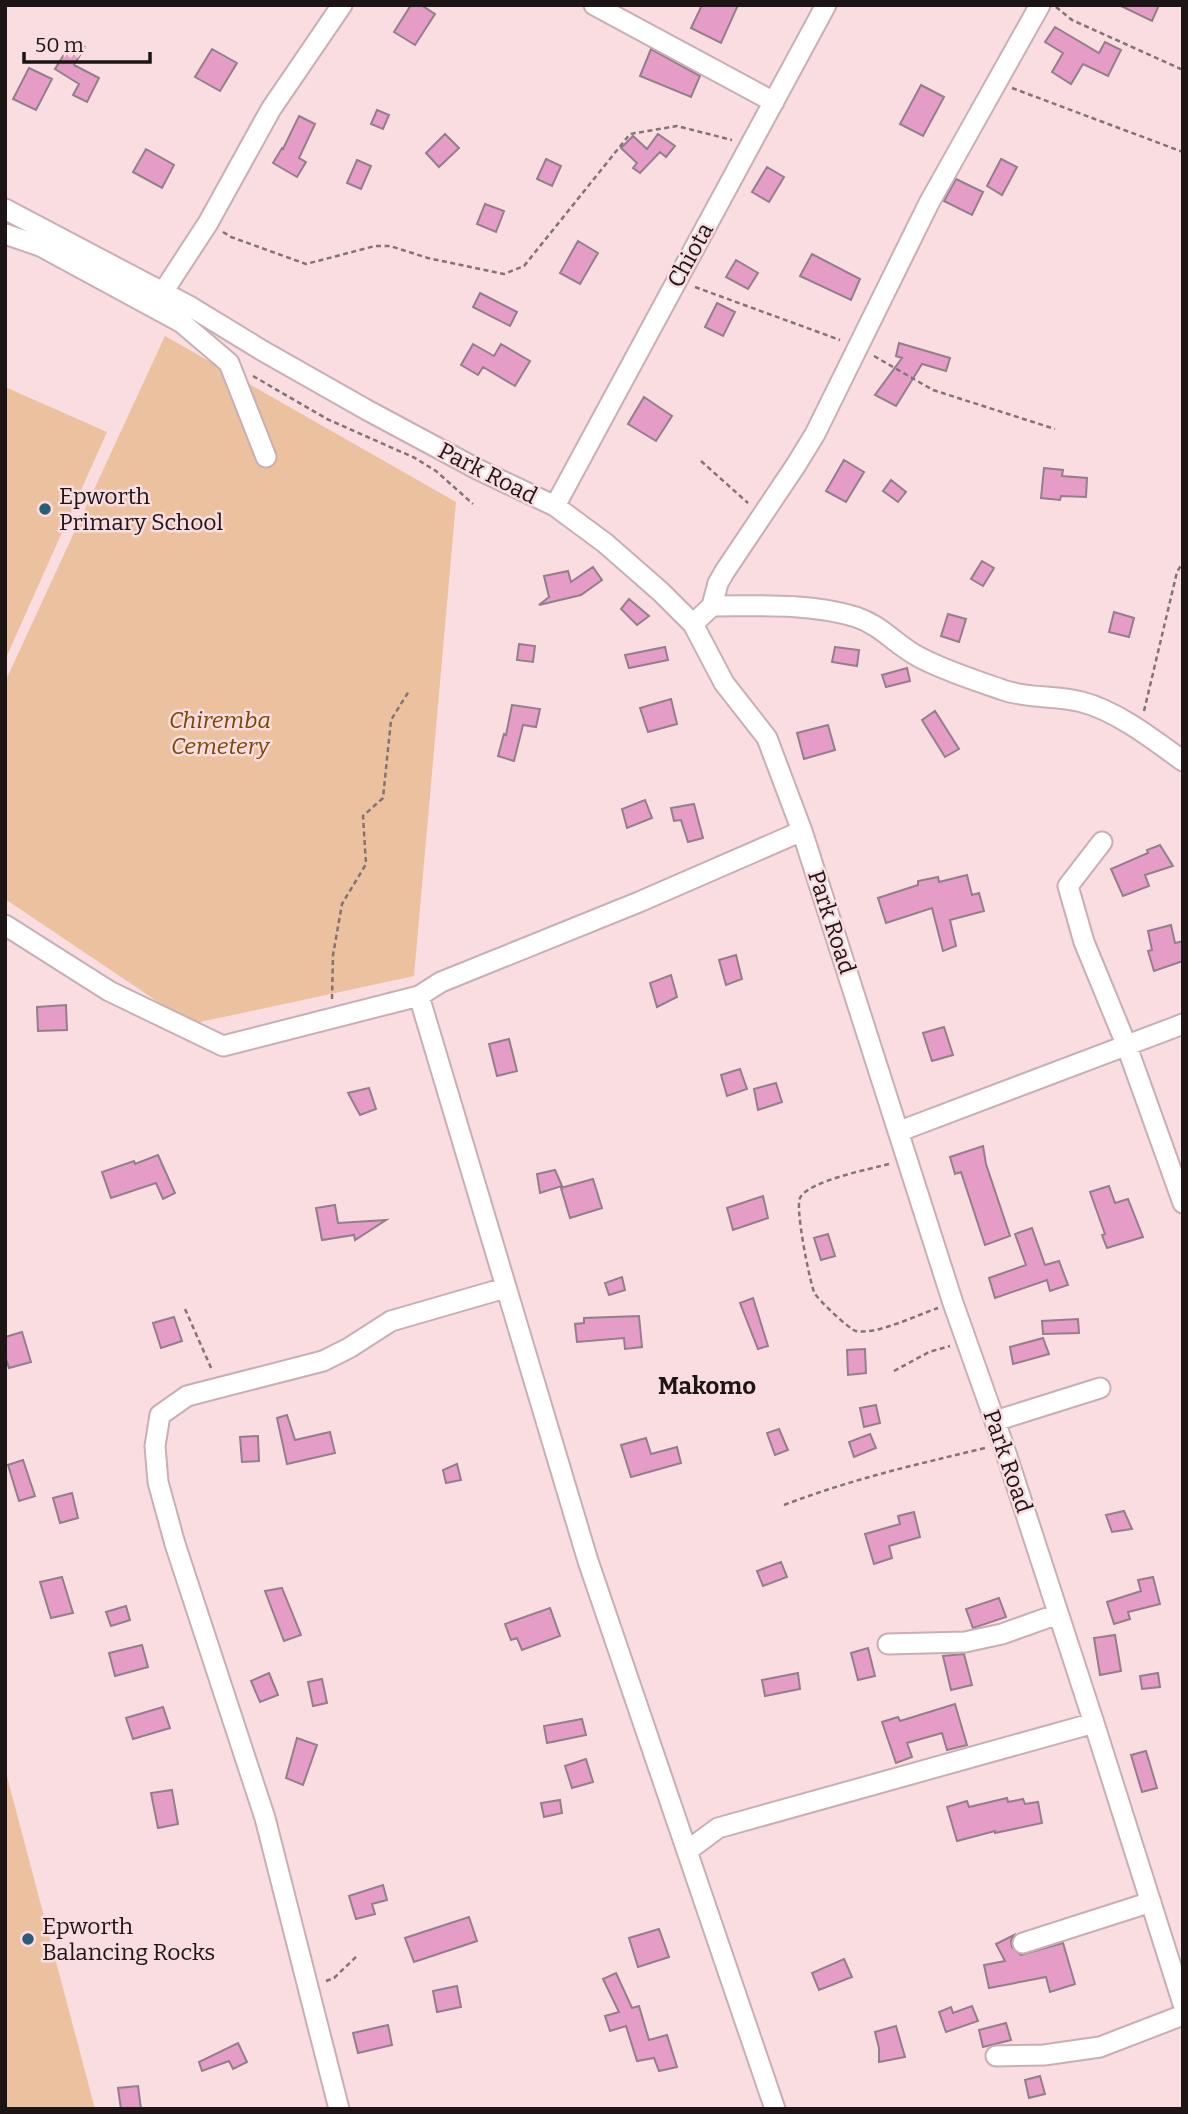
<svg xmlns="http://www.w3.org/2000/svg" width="1188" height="2114" font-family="Bitter,serif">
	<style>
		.green { fill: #ebc19f }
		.building { fill: #e59dc8; stroke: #947e8a; stroke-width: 2 }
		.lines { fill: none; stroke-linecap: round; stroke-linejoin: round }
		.minor-casing { stroke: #c9aeb2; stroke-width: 23 }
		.path { stroke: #847375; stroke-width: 2.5; stroke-dasharray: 5 3.5; stroke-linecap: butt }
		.minor { stroke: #fff; stroke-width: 19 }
		.poi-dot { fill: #2d5c7b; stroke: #f9dde1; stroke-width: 2.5 }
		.labels { text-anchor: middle; stroke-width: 5; stroke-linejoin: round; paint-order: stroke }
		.street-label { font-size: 23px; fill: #1d1415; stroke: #f9dde1 }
		.poi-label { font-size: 23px; fill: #1d1415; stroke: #f9dde1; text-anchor: start }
		.park-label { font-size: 23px; font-style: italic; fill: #7d4400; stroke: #f9dde1 }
		.neighbourhood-label { font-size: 24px; font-weight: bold; fill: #1d1415; stroke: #f9dde1 }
	</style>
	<rect width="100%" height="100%" fill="#f9dde1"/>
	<path class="green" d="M165,336L456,502L414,976L191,1024L5,899V682Z
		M5,387L107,432L5,660Z
		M5,1769L95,2109H5Z"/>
	<path class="building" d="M411,5H421L435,14L415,45L394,32Z
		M702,5H738L721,43L691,28Z
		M1119,5H1159L1152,21Z
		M1055,27L1099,53L1105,42L1121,50L1108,76L1083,64L1071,84L1052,72L1063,53L1045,42Z
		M73,40L85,47L74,65L99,78L87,102L73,95L79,84L55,69Z
		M212,49L237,63L220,91L195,77Z
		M651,49L700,76L691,97L640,76Z
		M29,68L52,79L36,110L13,99Z
		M921,85L944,97L923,136L900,124Z
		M377,110L389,115L383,129L371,124Z
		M299,116L315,124L299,158L306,162L297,177L273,163L282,148L283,149Z
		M445,134L459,148L439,167L426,153Z
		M658,134L675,146L666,157L660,152L640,173L633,168L637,163L621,148L633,136L647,149Z
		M146,149L174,165L162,188L133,172Z
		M546,159L561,166L552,186L537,179Z
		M1001,159L1017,167L1002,195L987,186Z
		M357,160L371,166L361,189L347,183Z
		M767,167L784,177L769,202L752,192Z
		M956,179L983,192L972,215L944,201Z
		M485,204L504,211L496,232L477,224Z
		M578,241L598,253L580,284L560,273Z
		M812,254L860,279L851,300L800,276Z
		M736,260L758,273L748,289L726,277Z
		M480,293L517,312L510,326L473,307Z
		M717,303L735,312L723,336L705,327Z
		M899,343L950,358L946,371L922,364L896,406L875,395L902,358L896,356Z
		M473,344L494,356L501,344L530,361L515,386L483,367L478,375L461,365Z
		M644,397L672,416L656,441L628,424Z
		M844,460L864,472L846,502L826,491Z
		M1044,468L1063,470L1062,476L1087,478L1086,497L1061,496L1060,500L1041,498Z
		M891,480L906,492L898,502L883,491Z
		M982,561L994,568L983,586L971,579Z
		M593,567L602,580L581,595L539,605L549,597L544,576L568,571L571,582Z
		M629,599L649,616L637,625L621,609Z
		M1114,612L1134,618L1129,637L1109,632Z
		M948,614L966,619L959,642L941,636Z
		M519,644L535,646L533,662L517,660Z
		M665,647L668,660L629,668L625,655Z
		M835,647L859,650L857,666L832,662Z
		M907,668L910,681L886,687L882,675Z
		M671,699L677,724L648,732L640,708Z
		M512,705L540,709L536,727L523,725L514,761L498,756L504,734L506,735Z
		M935,711L959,749L945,757L922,720Z
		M828,725L835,750L804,759L797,733Z
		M645,800L652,818L627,828L622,809Z
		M694,804L703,838L688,842L681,820L674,821L671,808Z
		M1160,845L1173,866L1145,875L1149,886L1123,896L1111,869L1148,853L1147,850Z
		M967,875L972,895L979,893L984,911L950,920L956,946L943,951L932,908L886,923L878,898L918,885V881L938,877L939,882Z
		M1171,925L1175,943L1183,941V961L1154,971L1148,951L1152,950L1148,931Z
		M736,955L742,979L726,985L719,960Z
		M671,975L677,997L657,1007L650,983Z
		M66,1005L67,1030L38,1031L37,1007Z
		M944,1027L953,1055L932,1061L923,1033Z
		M509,1039L517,1071L497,1076L489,1044Z
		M740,1069L747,1089L727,1096L721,1075Z
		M776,1083L782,1102L758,1110L754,1089Z
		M369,1088L376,1109L360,1115L348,1093Z
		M983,1146L986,1164L1010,1236L985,1245L961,1172L955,1174L950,1157Z
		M158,1155L175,1193L163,1199L156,1183L111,1198L102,1172L134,1161L135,1164Z
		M555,1170L562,1186L540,1193L537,1174Z
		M593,1179L602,1208L570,1218L561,1188Z
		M1109,1186L1115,1203L1128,1199L1143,1237L1107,1248L1102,1235L1105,1234L1090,1192Z
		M763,1196L768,1218L733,1230L727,1208Z
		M335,1205L338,1223L386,1220L355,1240L354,1235L322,1240L316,1208Z
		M1032,1228L1045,1265L1059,1261L1068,1285L1050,1291L1047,1280L995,1298L989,1278L1026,1265L1015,1234Z
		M828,1234L835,1256L821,1260L814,1238Z
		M622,1277L625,1290L609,1295L605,1283Z
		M753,1298L768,1346L758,1349L740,1303Z
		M639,1316L642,1347L625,1349L624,1338L577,1342L575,1324L584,1323V1318Z
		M174,1317L182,1341L161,1348L153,1323Z
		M1078,1319L1079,1333L1043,1334L1042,1321Z
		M22,1332L31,1362L9,1368L5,1356V1337Z
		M1043,1338L1049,1354L1013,1364L1010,1347Z
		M865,1349L866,1373L848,1375L847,1350Z
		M876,1405L880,1423L864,1427L860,1408Z
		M287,1415L295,1440L330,1432L335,1453L287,1464L277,1418Z
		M779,1429L788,1450L775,1455L767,1433Z
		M870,1434L876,1448L854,1457L849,1442Z
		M258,1436L259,1461L242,1462L240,1437Z
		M646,1438L651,1454L677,1447L681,1463L631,1477L621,1445Z
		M23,1460L35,1496L19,1501L8,1465Z
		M457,1464L461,1480L446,1483L443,1470Z
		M72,1493L78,1518L60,1523L53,1498Z
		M1124,1511L1132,1529L1112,1532L1106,1515Z
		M914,1512L920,1537L889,1546L892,1558L874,1564L865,1534L900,1524L898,1516Z
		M781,1562L787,1577L763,1586L757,1571Z
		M62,1577L73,1613L51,1618L40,1582Z
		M1153,1577L1160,1604L1128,1612L1130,1619L1114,1624L1107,1602L1141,1591L1138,1580Z
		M282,1588L301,1635L284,1641L265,1591Z
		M999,1598L1006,1617L973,1628L966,1609Z
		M126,1606L130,1620L111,1626L106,1612Z
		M550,1608L560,1636L522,1650L517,1638L511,1640L505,1624Z
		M1115,1635L1121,1671L1100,1675L1094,1638Z
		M142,1645L148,1667L115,1676L109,1653Z
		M868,1648L875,1676L858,1680L851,1653Z
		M964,1654L972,1685L951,1690L943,1656Z
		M269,1673L278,1695L260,1702L251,1681Z
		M798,1673L800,1689L765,1696L762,1680Z
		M1158,1673L1160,1687L1142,1689L1140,1676Z
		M322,1679L327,1703L313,1706L308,1682Z
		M955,1704L967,1745L947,1750L942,1733L907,1743L912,1757L896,1763L882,1722L898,1717L900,1721Z
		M163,1707L170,1728L133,1739L126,1718Z
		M582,1719L586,1735L547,1743L544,1726Z
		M297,1738L317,1745L303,1785L286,1778Z
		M1146,1751L1157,1788L1142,1792L1131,1755Z
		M586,1759L593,1782L572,1788L565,1766Z
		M172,1790L178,1824L158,1828L151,1793Z
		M1007,1798L1008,1802L1023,1799L1025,1804L1038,1802L1042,1823L995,1833V1831L957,1841L947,1807L967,1801L969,1807Z
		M560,1800L562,1813L544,1817L541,1803Z
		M383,1885L387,1900L372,1904L375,1914L356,1919L349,1896Z
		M469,1917L477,1941L414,1962L405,1938Z
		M659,1929L669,1957L638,1967L629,1938Z
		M1014,1935L1011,1941L1012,1947L1021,1955L1063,1943L1075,1984L1050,1992L1046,1977L989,1988L984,1965L1005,1961L996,1944Z
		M844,1959L852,1977L819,1990L812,1973Z
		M616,1973L632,2008L639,2006L649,2040L667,2035L677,2067L659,2071L654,2058L637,2061L626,2026L610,2031L605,2016L619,2012L603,1979Z
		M457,1986L461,2007L437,2012L433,1991Z
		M972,2006L978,2021L946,2032L939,2012L951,2007L953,2013Z
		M1006,2023L1011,2040L983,2047L979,2030Z
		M388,2025L392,2045L358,2053L353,2033Z
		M896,2026L905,2057L879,2062V2048L875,2032Z
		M238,2043L247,2062L233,2069L229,2061L202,2071L199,2062Z
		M1040,2076L1045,2094L1029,2098L1025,2080Z
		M138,2086L141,2109H121L118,2088Z"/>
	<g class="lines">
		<defs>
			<path id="minor" d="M594,5L774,102
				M5,209L191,307L263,351L367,410L477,469L555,506L605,543L661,592L693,624L724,683L767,738L802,831L953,1303L1003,1444L1094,1723L1183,2004
				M5,234L40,246L182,323L229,363L266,457
				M163,292L208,223L271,109L342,5
				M555,506L826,5
				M712,606C760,606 809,603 856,617C881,625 896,645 919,657C945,671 975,680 1003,690C1029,699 1056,695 1082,702C1117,711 1154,740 1183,761
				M693,624L712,606L718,583L725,571L796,465L815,434L929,203L1040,5
				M1102,842L1068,886L1084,942L1126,1044L1183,1203
				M5,925L109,991L223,1046L419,996L441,982L639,902L802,831
				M419,996L588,1561L775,2109
				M900,1131L1183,1024
				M995,1421L1100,1388
				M888,1644L965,1642L1002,1634L1058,1614
				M687,1851L718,1828L1094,1723
				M1023,1943L1151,1902
				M996,2056L1044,2055L1100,2047L1183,2015
				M339,2109L265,1818L175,1544L158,1482L155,1446L160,1415L187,1396L323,1361L349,1348L391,1321L505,1288"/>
		</defs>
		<use href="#minor" class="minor-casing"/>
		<path class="path" d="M1056,7L1072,20L1183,70
			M1012,88L1183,152
			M223,232L231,237L306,264L375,246H390L428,258L504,274L524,266L630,134L677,126L732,140
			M695,287L840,340
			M874,356L933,390L1055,429
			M253,376L327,419L415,458L436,471L473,504
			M701,461L748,503
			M1144,711L1177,572L1183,562
			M332,999L333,955L342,904L366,864L363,816L383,798L391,720L409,691
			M889,1164C870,1169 808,1181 800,1198C795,1208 809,1278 814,1292C816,1298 850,1330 856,1331C877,1335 917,1315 938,1308
			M185,1309L212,1370
			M894,1371L929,1352L950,1346
			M784,1505C852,1479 914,1465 985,1448
			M326,1981L334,1978L357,1956"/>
		<use href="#minor" class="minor"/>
	</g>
	<g class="poi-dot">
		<circle cx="45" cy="509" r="7"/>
		<circle cx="28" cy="1939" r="7"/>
	</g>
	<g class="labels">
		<g class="street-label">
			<text transform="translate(690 255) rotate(-61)" y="8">Chiota</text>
			<text transform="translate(488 473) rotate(27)" y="8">Park Road</text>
			<text transform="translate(832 922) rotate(72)" y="8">Park Road</text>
			<text transform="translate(1008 1461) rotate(71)" y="8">Park Road</text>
		</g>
		<g class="poi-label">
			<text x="59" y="504">Epworth<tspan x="59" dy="26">Primary School</tspan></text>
			<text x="42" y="1934">Epworth<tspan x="42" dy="26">Balancing Rocks</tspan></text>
		</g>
		<g class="park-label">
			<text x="220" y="728">Chiremba<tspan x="220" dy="26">Cemetery</tspan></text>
		</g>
		<g class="neighbourhood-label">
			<text x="707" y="1394">Makomo</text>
		</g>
	</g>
	<rect width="1188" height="2114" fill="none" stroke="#1d1415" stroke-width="14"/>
	<path d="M24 52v10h126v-10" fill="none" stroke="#1d1415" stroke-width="3.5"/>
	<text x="35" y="52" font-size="21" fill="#1d1415" stroke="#f9dde1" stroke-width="5" paint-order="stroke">50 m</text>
</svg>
